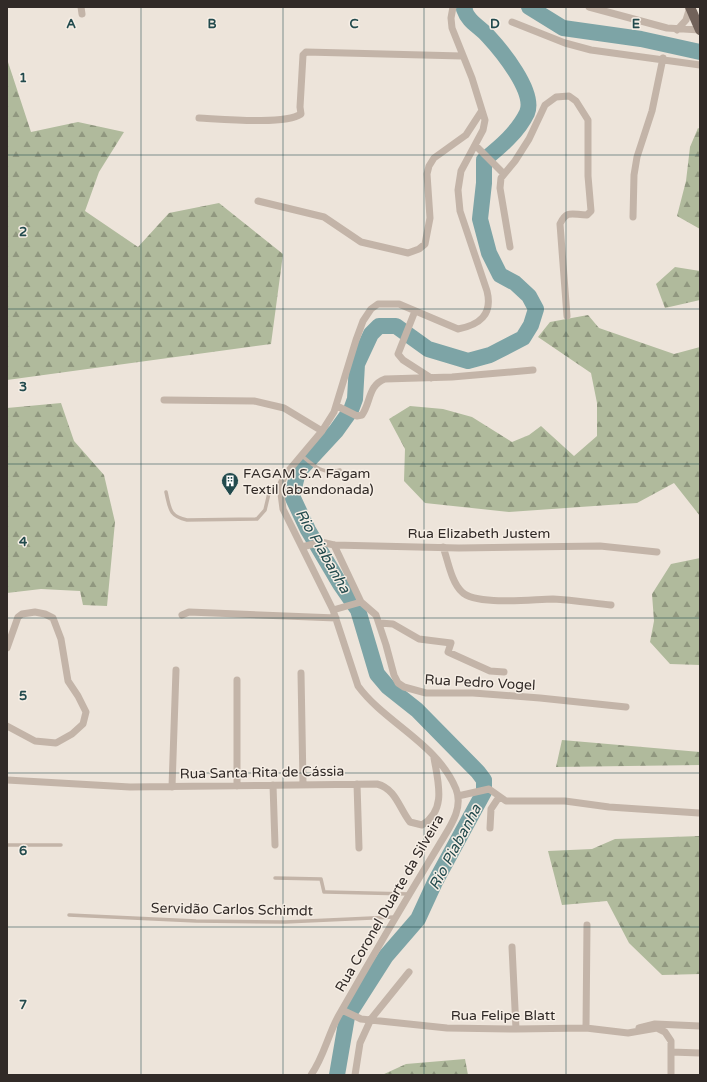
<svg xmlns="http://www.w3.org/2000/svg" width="707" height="1082" font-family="'Varela Round',sans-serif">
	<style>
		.forest { fill: url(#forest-firs) }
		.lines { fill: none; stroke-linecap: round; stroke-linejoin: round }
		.river { stroke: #7da4a6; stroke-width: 16 }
		.lane { stroke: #c3b4a8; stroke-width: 3.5 }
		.street { stroke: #c3b4a8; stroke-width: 7 }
		.primary { stroke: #71625a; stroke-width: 10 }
		.grid { fill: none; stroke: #224a4d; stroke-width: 1; stroke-opacity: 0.55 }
		.labels { text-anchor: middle; stroke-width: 3; stroke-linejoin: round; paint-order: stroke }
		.poi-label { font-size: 14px; fill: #312a27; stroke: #f6eee5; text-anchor: start }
		.street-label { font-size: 14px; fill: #312a27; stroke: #f6eee5 }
		.water-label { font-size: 15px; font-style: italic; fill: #224a4d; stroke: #f6eee5 }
		.grid-label { font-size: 13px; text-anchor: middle; font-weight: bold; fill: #224a4d; stroke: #f6eee5; stroke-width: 3; stroke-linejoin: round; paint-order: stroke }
	</style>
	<defs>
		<pattern id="forest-firs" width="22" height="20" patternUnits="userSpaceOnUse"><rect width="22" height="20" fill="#b0ba9c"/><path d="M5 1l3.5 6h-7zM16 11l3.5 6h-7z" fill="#90977f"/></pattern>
	</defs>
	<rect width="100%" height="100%" fill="#ede4da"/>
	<path class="forest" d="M7,59L31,132L78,122L124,132L99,172L85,211L138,247L169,213L219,203L283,254L271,344L7,380Z
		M698,128L700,129V229L677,216L686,181L690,147Z
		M675,267L700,271V300L665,308L656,284Z
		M588,315L599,328L674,354L700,347V516L674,483L637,503L509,512L425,503L404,481L405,449L389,419L410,406L443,409L472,417L512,442L529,435L541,426L574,456L597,436V403L591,373L538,337L550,322Z
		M61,403L74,441L104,475L115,522L107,606L83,605L80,591L41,589L7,593V408Z
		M700,558V665L670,664L650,642L654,621L652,594L671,564Z
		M562,740L700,752V765L556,767Z
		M700,836V974L662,975L629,943L607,901L562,905L548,851L592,849L615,839Z
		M465,1059L468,1075H382L406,1064Z"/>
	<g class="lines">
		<path class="river" d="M529,7L563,28L641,39L700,52
			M337,1075L347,1017L386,956L418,919L435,882L484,792V780L478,772L417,710L388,687L377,674L358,610L340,584L308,530L292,496L298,472L336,431L351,410L355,399L357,364L371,334L379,326H396L428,349L468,361L490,355L523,338L531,325L536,309L529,296L515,283L500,275L489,253L480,219L484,183V160C500,147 518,132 527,113C536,92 501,50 488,36C478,25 469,23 464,9L465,7"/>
		<path class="lane" d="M301,455C314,466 323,475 340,470
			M166,492C170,509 169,516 187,520L257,519L265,510L270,489L280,486
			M7,845H61
			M275,878L321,879L324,892H326L409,894
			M69,915L196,921L285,922L394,917"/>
		<path class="street" d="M81,7L82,14
			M589,7L667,28L700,30
			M512,22L565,43L591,50L700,65
			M677,30L686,20L690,7
			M199,118C221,119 285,125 301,114L300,107L303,55L306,52L462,56
			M475,145L503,173
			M258,201L324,217L361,242L408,253L419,249L425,244L430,218L427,174L429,166L434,158L466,135L481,112
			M633,217L634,175L637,157L652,111L663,58
			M510,247L500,188L501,178L515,161L529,139L545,105L556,97L569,96L576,101L588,120V176L591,211L587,215C573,215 567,209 560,224L567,316
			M415,311L398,354L403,360L431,378
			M164,400L254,401L284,408L322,431
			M337,406L357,416L362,415C371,402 368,385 385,379L452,377L533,370
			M334,545L361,602L376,615L386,645L394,675L398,683L404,687L426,693H473L540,698L626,707
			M302,547L321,542L334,545L459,548L600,546L657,552
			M443,547C448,560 451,582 462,592C476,606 533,599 553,599C572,600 592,603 611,605
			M333,610L361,602
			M182,615L189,612L336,618
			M380,623L393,624L419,639L451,643L448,652L490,671L504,672
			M7,648L18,617L22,614L35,612L45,614L53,618L61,639L68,681L78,696L86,712L83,724L72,734L56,743L35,741L7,726
			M301,673L303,784
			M237,680V786
			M7,780L130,787L377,784C396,789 399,808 410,822L422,825C447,810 438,782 434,758
			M357,784L359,848
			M273,785L275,845
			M172,787L176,670
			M458,796L489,789L506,801H565L609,807L699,813
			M490,828L491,809L499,797
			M512,947L516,1029
			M342,1010L361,1019L447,1028L516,1029L586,1028L628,1033L657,1028L665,1032L671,1041V1075
			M586,1028L587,925
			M639,1028L655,1024L700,1026
			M671,1052L700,1053
			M311,1075C324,1057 328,1034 339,1015C372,957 405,901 439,845C449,828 464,809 456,789C437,743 385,723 358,686L333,610L283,509L280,486L285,475L322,431L334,412L356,340L363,321L371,309L378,304H399L458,329C479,325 493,315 487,291L460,211L458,190L461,171L483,130L485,120L472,78L452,28L451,18L453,7
			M355,1075L360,1043L371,1019L409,972"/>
		<path class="primary" d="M690,7L700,30"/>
	</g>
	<path class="grid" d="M141,7V1075M283,7V1075M424,7V1075M566,7V1075M7,155H700M7,309H700M7,464H700M7,618H700M7,773H700M7,927H700"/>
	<defs>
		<symbol id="building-pin" viewBox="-11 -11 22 30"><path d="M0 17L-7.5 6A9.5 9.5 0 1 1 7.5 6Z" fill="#224a4d" stroke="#f6eee5"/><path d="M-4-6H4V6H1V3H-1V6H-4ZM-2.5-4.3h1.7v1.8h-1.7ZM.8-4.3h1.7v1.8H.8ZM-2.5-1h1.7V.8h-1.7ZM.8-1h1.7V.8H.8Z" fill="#fff"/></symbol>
	</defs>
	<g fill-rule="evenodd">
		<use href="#building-pin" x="220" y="471" width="20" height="27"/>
	</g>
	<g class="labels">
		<g class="poi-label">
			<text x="243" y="478">FAGAM S.A Fagam<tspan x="243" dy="16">Textil (abandonada)</tspan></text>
		</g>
		<g class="street-label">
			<text x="479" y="538">Rua Elizabeth Justem</text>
			<text transform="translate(480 682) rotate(3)" y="5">Rua Pedro Vogel</text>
			<text transform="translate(262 772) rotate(-1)" y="5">Rua Santa Rita de Cássia</text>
			<text transform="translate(389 903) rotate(-60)" y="5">Rua Coronel Duarte da Silveira</text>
			<text transform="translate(232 909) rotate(1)" y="5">Servidão Carlos Schimdt</text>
			<text x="503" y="1020">Rua Felipe Blatt</text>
		</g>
		<g class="water-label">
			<text transform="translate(323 551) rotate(60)" y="5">Rio Piabanha</text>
			<text transform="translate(455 847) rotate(-62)" y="5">Rio Piabanha</text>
		</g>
	</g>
	<g class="grid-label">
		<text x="71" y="28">A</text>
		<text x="212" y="28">B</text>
		<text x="354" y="28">C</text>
		<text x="495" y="28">D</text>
		<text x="636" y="28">E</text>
		<text x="23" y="82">1</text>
		<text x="23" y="236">2</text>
		<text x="23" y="391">3</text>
		<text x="23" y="546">4</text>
		<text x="23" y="700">5</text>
		<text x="23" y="855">6</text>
		<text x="23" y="1009">7</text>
	</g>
	<rect width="707" height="1082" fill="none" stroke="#312a27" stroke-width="16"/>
</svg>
